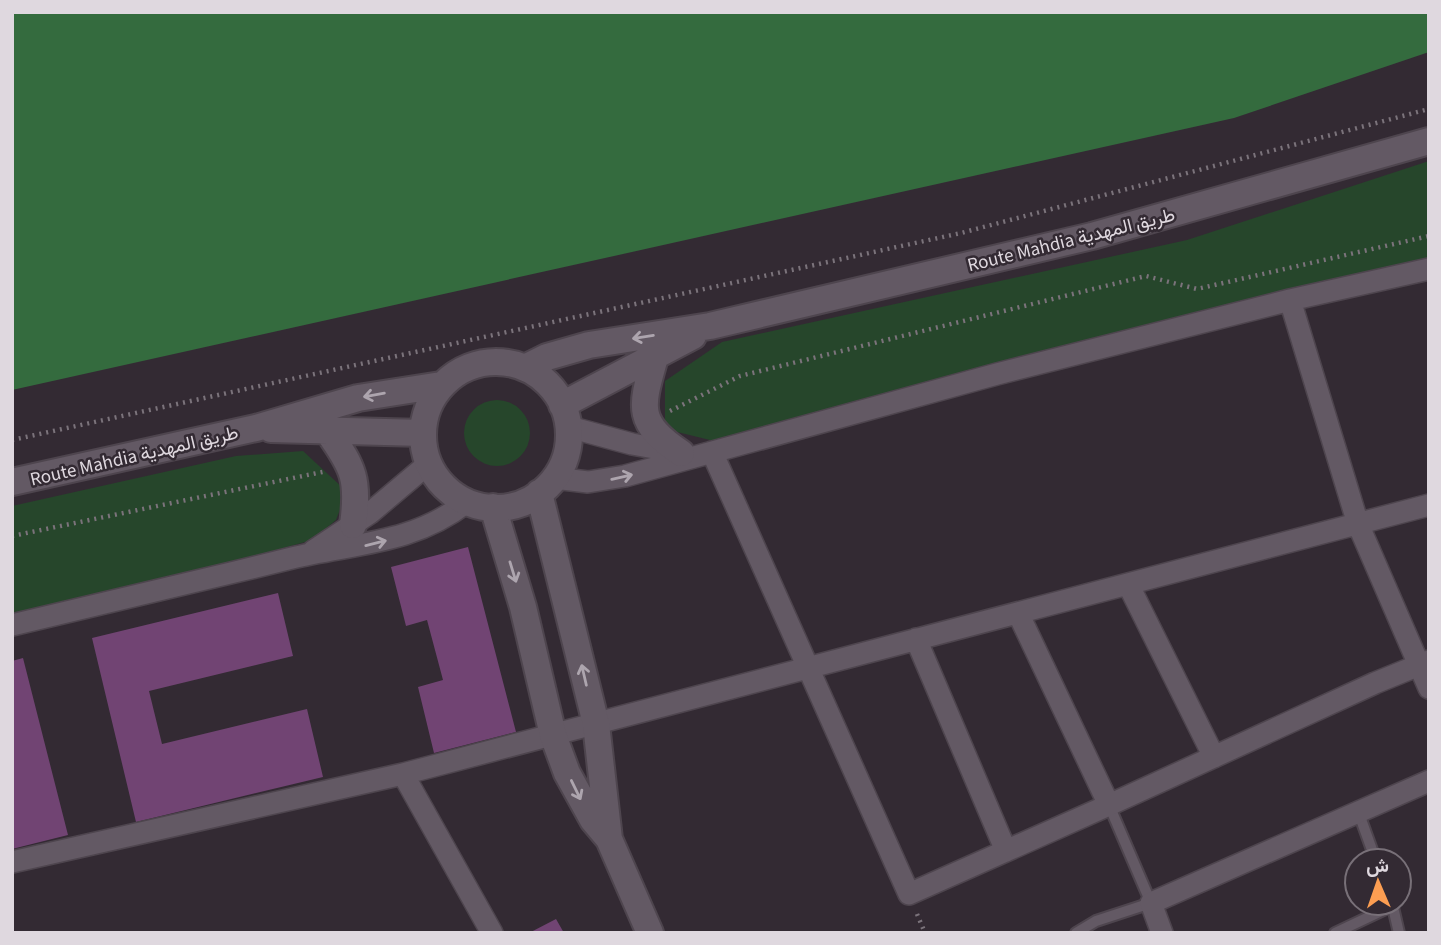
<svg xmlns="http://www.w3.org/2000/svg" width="1441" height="945" font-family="'Source Sans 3',Vazirmatn,sans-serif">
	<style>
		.green { fill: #26462b }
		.forest { fill: #346b3e }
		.building { fill: #714473 }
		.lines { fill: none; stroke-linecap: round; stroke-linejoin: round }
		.service-casing { stroke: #4e454e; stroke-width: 14 }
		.minor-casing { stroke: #4e454e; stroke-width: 24 }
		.tertiary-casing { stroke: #4e454e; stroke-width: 30 }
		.path { stroke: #7b737b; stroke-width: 4.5; stroke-dasharray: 2 5; stroke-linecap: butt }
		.service { stroke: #635964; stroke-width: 10 }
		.minor { stroke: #635964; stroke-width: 21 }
		.tertiary { stroke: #635964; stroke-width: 26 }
		.oneway { stroke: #ada5ae }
		.labels { text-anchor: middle; stroke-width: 5; stroke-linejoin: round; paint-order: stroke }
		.street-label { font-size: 19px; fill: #dfd8df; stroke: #332a33 }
	</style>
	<rect width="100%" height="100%" fill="#332a33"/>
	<path class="green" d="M1429,161V262L714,441L665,429V381L722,342L1187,240Z
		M464 433a33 33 0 1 1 66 0a33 33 0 1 1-66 0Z
		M303,451L344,489L341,507L336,520L312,540L234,562L12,615V506L236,456Z"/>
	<path class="forest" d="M12,12H1429V52L1234,118L12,390Z"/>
	<path class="building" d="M468,547L516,732L434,753L418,687L443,680L427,620L406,626L391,567Z
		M278,593L293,656L149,691L162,744L307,709L323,777L136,822L92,638Z
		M23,658L68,835L12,849V661Z
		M556,919L564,933H529Z"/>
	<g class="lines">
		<defs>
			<path id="service" d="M1358,811L1376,861
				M1392,903L1399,933
				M1076,933L1096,921L1151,903L1109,805
				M1335,933L1392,906"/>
			<path id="minor" d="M1290,300L1358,524L1429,688
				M569,427L632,444L682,453
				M712,452L909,894L1109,805L1375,683L1429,661
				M554,478L588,482L625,476L997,374L1290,300L1429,269
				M313,551L370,513L428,464
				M1128,584L1214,757
				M1018,613L1109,805
				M12,625C106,603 199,581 292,558C355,543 413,544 467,502
				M916,639L1006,851
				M403,774L492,933
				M12,862L403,774L1429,505
				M1162,933L1151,903L1429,781"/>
			<path id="tertiary" d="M655,357C641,407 635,422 681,453
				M423 435a73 73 0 1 1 146 0a73 73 0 1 1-146 0Z
				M525,368L547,357L589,345L710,326L1092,236L1429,141
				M562,405L693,336
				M271,429L423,433
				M328,432C354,468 359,480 353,525
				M12,482L256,428L358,398L441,385
				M539,493L596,724L609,839
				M493,507L523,607L553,735L567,773L593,820L609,839L650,933"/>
		</defs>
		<use href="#service" class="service-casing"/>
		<use href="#minor" class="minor-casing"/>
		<use href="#tertiary" class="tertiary-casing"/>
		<path class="path" d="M670,411L740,376L1146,276L1197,289L1429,236
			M12,440L961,233L1429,109
			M12,536L327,471
			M917,914L925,933"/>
		<use href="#service" class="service"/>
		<use href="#minor" class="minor"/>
		<use href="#tertiary" class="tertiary"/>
	</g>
	<defs><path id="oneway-shaft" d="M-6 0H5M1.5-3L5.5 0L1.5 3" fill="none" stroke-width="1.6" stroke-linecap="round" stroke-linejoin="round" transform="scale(1.75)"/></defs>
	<g class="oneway">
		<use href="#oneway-shaft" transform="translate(643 337) rotate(171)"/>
		<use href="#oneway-shaft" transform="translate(374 395) rotate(170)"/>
		<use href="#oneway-shaft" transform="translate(622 477) rotate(-13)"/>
		<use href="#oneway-shaft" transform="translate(376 543) rotate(-14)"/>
		<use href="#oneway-shaft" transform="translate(513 572) rotate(73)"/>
		<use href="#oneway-shaft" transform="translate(584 675) rotate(-103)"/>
		<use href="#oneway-shaft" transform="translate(576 790) rotate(64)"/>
	</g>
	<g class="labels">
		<g class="street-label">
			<text transform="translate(1071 239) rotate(-14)" y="7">Route Mahdia طريق المهدية</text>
			<text transform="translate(134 455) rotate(-13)" y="7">Route Mahdia طريق المهدية</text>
		</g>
	</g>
	<rect width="1441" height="945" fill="none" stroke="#dfd8df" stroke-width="28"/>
	<g transform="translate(1378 882) rotate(358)"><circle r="33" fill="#332a33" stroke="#787078" stroke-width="2"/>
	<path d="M0-5L12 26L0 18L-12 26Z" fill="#fc9e52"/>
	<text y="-10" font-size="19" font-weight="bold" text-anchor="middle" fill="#dfd8df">ش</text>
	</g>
</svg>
